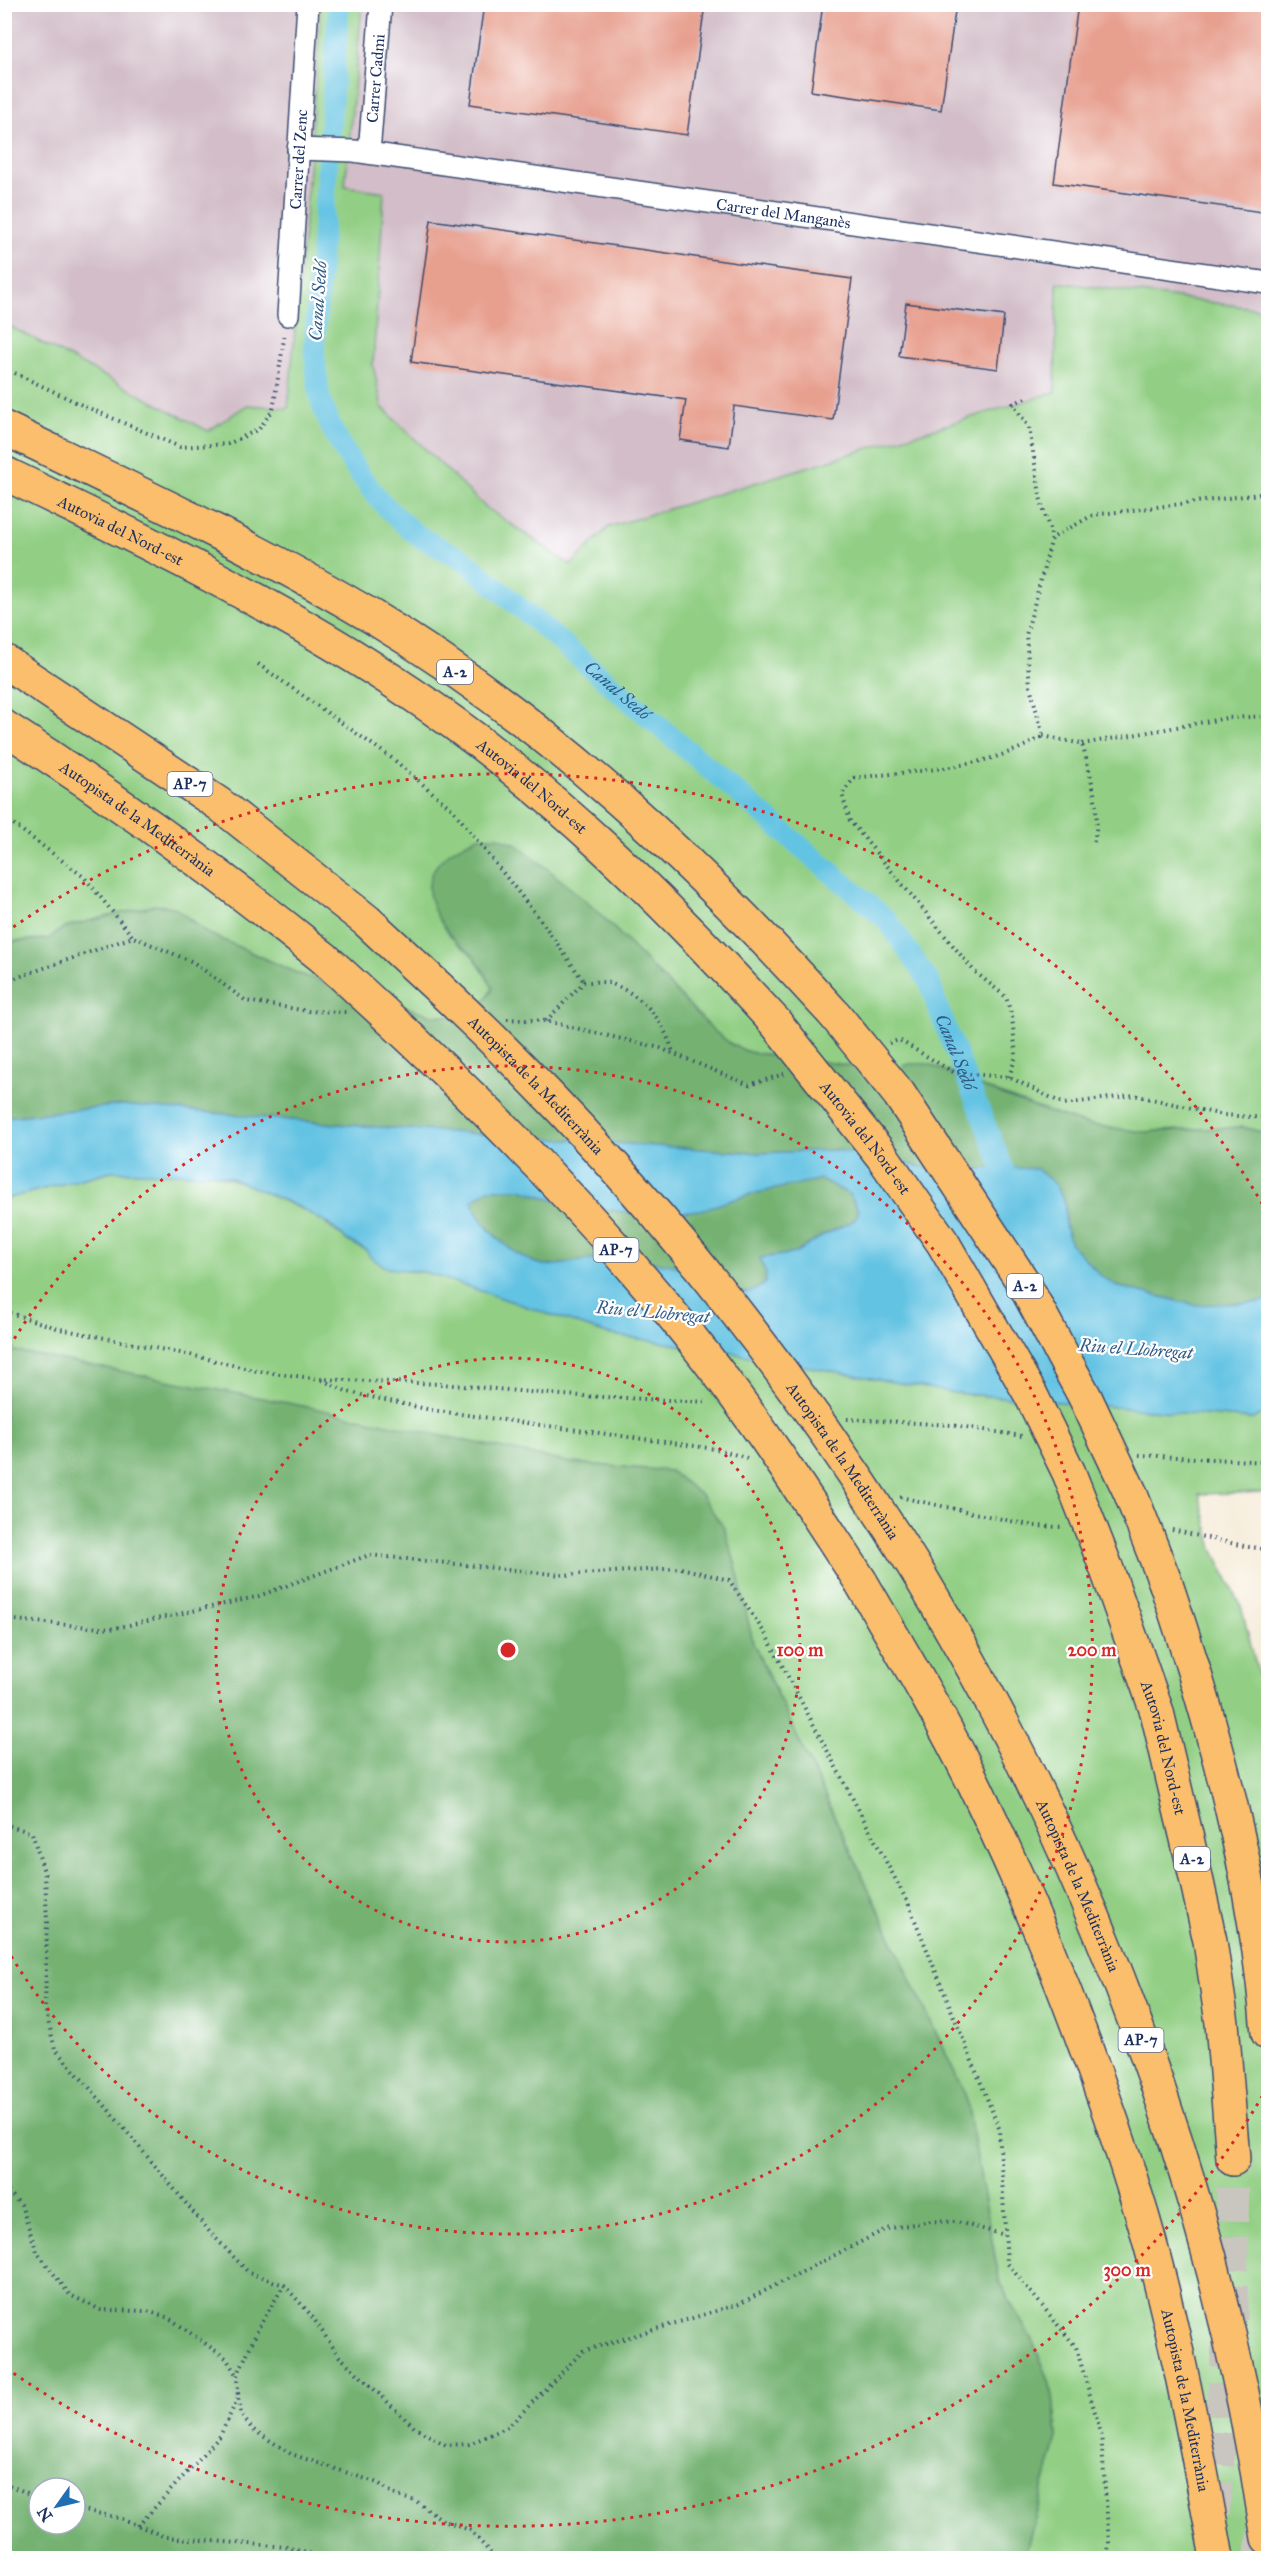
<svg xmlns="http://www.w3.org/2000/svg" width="1273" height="2563" font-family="'IM FELL Great Primer',serif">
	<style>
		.industrial { fill: #d2bdc8 }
		.green { fill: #92cf84; stroke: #567f71; stroke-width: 1.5 }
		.forest { fill: #75b272; stroke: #487068; stroke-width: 1.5; fill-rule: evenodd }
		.water { fill: #64c3e3; stroke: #4079a0; stroke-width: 1.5; fill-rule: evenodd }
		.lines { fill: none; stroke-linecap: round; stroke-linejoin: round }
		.canal { stroke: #64c3e3; stroke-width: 21 }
		.building { fill: #e79f8e }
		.motorway-tunnel { stroke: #c9c5bf; stroke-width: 33; stroke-dasharray: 33 16; stroke-linecap: butt }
		.minor-casing { stroke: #3c4b70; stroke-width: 24 }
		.motorway-casing { stroke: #3c4b70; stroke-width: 36 }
		.path { stroke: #3c4b70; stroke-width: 4; stroke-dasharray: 1.5 4.5; stroke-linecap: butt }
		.minor { stroke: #fff; stroke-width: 21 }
		.motorway { stroke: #fabe6d; stroke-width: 33 }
		.motorway-bridge-casing { stroke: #3c4b70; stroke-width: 36; stroke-linecap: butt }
		.motorway-bridge { stroke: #fabe6d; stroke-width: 33 }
		.ring { fill: none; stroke: #d62828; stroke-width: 3; stroke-dasharray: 3 6 }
		.labels { text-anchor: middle; stroke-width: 4.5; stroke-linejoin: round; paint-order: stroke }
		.shield { fill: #fff; stroke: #5f6d8e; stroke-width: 1.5 }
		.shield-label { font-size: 15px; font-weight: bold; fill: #1b2f5e }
		.street-label { font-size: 16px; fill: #1b2f5e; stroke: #fff }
		.water-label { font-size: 18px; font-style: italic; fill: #315b86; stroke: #fff }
		.centre { fill: #d62828; stroke: #fff; stroke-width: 3 }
		.ring-label { font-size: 18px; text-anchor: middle; font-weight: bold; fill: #d62828; stroke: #fff; stroke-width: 4.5; stroke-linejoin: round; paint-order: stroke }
	</style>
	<rect width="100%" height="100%" fill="#fff"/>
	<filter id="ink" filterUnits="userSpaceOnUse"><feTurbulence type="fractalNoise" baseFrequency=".0167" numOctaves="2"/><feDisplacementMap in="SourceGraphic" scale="12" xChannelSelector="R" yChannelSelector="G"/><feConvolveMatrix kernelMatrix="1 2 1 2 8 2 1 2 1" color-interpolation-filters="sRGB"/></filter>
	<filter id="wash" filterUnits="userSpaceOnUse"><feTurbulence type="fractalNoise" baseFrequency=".008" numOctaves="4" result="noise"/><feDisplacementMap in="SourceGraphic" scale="24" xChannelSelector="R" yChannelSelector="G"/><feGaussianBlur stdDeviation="1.35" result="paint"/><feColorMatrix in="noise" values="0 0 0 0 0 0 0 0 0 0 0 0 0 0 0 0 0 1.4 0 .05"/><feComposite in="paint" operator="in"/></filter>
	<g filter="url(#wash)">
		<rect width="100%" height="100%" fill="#f5ebd7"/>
		<path class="industrial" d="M4,5H321L306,209L288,409L247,405L208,431L5,323Z
			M362,5H1268V310L1094,288L1055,392L609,527L571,565L484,506L382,408L373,365L384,192L345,187Z"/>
		<path class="green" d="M321,4L362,5L345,186L384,192L373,365L382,407L484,506L571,565L609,527L1055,392L1057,282L1268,310V1134L1243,1127L1143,1132L1104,1128L1064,1119L985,1088L948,1071H891L748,1052L731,1044L714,1031L599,913L516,844L457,943L473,955L493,988C478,1015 460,1019 431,1015L299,974L207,933L191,920L155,905L65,927L48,939L5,942L4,323L208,431L247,405L288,408L306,209Z
			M112,1171L199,1174L211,1173L247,1184L316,1216L348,1241L406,1271L425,1272L607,1334L738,1354L955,1393L1252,1419L1268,1412V1492L1199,1494L1213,1549L1241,1606L1268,1713V2558H1024L1057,2437L1053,2396L1047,2375L1032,2340L1000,2285L966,2097L753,1643L731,1548L701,1495L670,1471L571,1463L5,1349V1199Z"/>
		<path class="forest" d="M478,837H498L516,844L548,869L599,913L714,1031L731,1044L748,1052L891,1071L909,1064H929L1006,1097L1084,1124L1143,1132L1243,1127L1268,1134V1299L1262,1302L1195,1305L1116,1286L1100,1275L1071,1244L1065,1225V1203L1017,1169L998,1167L951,1173L837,1150L759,1153L348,1125L122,1105L5,1117L4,942L48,939L65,927L155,905L174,907L207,933L299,974L431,1015C460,1019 478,1015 493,988C487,977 481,965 473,956C468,950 460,946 455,941C414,894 421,861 478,837Z
			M821,1179L849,1194L859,1211L855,1220L822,1236L796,1253L760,1258L766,1274L765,1284C758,1288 749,1295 740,1293C720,1288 700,1271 677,1266C649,1260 618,1258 590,1260C572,1261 554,1269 536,1263C511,1254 480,1226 472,1201L488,1189H520L556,1201L657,1213L686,1212L772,1189Z
			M5,1349L303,1406L571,1463L670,1471L701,1495L724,1528L736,1566L753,1643L966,2097L1000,2285L1032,2340L1047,2375L1053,2396L1057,2437L1024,2558H5ZM39,2488H75V2524H39Z"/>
		<path class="water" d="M122,1105L348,1125L759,1153L837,1150L951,1173L998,1167L1037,1169L1056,1185L1065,1203V1225L1071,1244L1100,1275L1116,1286L1195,1305L1262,1302L1268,1299V1412L1253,1419L955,1393L738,1354L607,1334L425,1272L387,1268L370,1257L366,1250L348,1241L331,1226L299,1207L229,1177L211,1173L199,1174L111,1171L5,1199V1117ZM821,1179L849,1194L859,1210L855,1220L822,1236L796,1253L760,1258L766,1274L765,1284C758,1288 749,1295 740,1293C720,1289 700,1271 677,1266C649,1260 618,1258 590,1260C572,1261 554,1269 536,1263C511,1254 479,1226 472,1201L488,1189H520L566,1204L646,1215L701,1210L748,1195Z"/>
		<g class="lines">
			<path class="canal" id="s1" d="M339,4L314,350C316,367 317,385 321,401C335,447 381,511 422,538C435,546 449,552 463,559L887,920L930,983L937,1006L1014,1195"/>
		</g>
		<g id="blocks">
			<path class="building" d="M484,4H705L687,135L470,104Z
				M823,4H956L941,110L811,91Z
				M1078,4H1269V213L1054,183Z
				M431,220L852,279L833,420L734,406L729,447L680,440L686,400L411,362Z
				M906,303L1004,316L998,369L899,356Z"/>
		</g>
	</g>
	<g filter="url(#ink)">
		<use href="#blocks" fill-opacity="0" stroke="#3c4b70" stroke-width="1.5"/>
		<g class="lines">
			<path class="motorway-tunnel" d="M1213,2514L1231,2317L1233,2159
				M1260,2558L1268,2507"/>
			<defs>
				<g id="minor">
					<path id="s2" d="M298,149L354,151L1268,283"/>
					<path id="s3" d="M369,153L381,4"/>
					<path id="s4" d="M288,315L308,4"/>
				</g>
				<g id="motorway">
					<path d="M4,428C128,488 253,546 371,616C548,722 698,864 835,1015"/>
					<path id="s5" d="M4,473C143,540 281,606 409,692C546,783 664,901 775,1022"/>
					<path d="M4,661L219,804L367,921L440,989"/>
					<path id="s6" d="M4,727C115,798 221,875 324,958"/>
					<path id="s7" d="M1106,1567L1157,1712L1193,1864L1210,1941L1222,2023L1233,2159"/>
					<path id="s8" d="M920,1576C955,1635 989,1695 1020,1757C1142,2001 1228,2268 1268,2538"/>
					<path id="s9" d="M861,1582C900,1649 940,1715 974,1784C1041,1922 1097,2067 1142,2215C1175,2327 1196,2443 1217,2558"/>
					<path d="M1166,1584C1215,1730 1256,1879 1268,2033"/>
				</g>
			</defs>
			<use href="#minor" class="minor-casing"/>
			<use href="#motorway" class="motorway-casing"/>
			<path class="path" d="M4,368L84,406L180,447L228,444L259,429L273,410L285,332
				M1025,398L1013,404L1029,427L1041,501L1052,538
				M258,664L393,759L453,810L542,922L584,982
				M1043,736L1082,744C1090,772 1103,817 1093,844
				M1082,744L1227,718L1268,716
				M4,817L84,877L133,937
				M4,982L133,937L193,962L246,1001L308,1011L346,1012
				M507,1019L546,1021L660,1048L749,1085L784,1074
				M546,1021L584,982C592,982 604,981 612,984C644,996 663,1020 673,1052
				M889,1043L899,1040L955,1073L1009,1077L1064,1104L1134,1095L1223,1115L1268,1118
				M1009,1077L1016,1056L1012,1017L1006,997L974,971L850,821L842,794L854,778C917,770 988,770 1043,736L1030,686L1026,635L1052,538L1093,515L1268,493
				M4,1311L60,1329L195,1356L257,1371L320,1379L442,1384L562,1395L709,1402
				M322,1380L348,1392L431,1410L716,1449L747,1458
				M847,1419L952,1425L1022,1436
				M1139,1455L1268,1462
				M900,1497L1034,1526L1063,1527
				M1172,1530L1249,1547L1268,1549
				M4,1619L111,1629L256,1597L369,1555L562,1575L681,1568L729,1580L766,1635L908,1903L999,2128L1007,2263L1076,2347L1101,2433L1109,2543L1107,2558
				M4,1824L32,1833L45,1875L47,1923L45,2008L55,2049L102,2102L209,2231L249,2273L284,2285L311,2315L339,2356L415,2428L446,2445L469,2444L508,2427L583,2351L739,2304L886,2229L931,2221L957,2222L1005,2235
				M4,2187L21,2205L37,2252L70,2295L101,2310L147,2311L169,2318L226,2358L237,2376
				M238,2393L241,2414L252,2429L291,2454L378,2483L397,2496L416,2501L444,2521L470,2530L495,2558
				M4,2483L39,2498
				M75,2508L123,2519L165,2537L286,2547L326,2558
				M138,2526L220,2436L238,2398L237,2376L259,2327L284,2285"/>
			<use href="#minor" class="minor"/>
			<use href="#motorway" class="motorway"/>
			<defs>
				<g id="motorway-bridge">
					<path d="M324,958C453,1075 578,1197 687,1333C751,1412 806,1497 861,1582"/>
					<path id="s10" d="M440,989C628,1164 785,1358 920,1576"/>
					<path d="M835,1015L899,1094L1023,1282L1085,1397L1130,1492L1166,1584"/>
					<path id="s11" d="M775,1022L882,1156L943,1243L1031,1395L1069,1473L1106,1567"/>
				</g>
			</defs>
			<use href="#motorway-bridge" class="motorway-bridge-casing"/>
			<use href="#motorway-bridge" class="motorway-bridge"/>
		</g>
	</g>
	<g class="ring">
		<circle cx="508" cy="1650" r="292"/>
		<path d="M5 1354A584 584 0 1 1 5 1946"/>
		<path d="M1267 2088A876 876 0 0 1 6 2368M6 932A876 876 0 0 1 1267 1212"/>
	</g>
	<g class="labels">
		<g class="shield">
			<rect x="437" y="660" width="36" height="24" rx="4.5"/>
			<rect x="167.5" y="772" width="45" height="24" rx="4.5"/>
			<rect x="593.5" y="1238" width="45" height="24" rx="4.5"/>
			<rect x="1007" y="1274" width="36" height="24" rx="4.5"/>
			<rect x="1174" y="1847" width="36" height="24" rx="4.5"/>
			<rect x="1118.5" y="2028" width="45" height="24" rx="4.5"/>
		</g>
		<g class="shield-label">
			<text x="455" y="677">A-2</text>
			<text x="190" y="789">AP-7</text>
			<text x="616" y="1255">AP-7</text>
			<text x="1025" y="1291">A-2</text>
			<text x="1192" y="1864">A-2</text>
			<text x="1141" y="2045">AP-7</text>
		</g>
		<g class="street-label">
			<text dy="6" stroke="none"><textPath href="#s3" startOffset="75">Carrer Cadmi</textPath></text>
			<text dy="6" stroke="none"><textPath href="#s4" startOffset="156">Carrer del Zenc</textPath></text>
			<text dy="6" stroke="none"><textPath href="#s2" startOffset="490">Carrer del Manganès</textPath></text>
			<text dy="6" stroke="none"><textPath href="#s5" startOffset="130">Autovia del Nord-est</textPath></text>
			<text dy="6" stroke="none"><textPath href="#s5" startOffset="616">Autovia del Nord-est</textPath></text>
			<text dy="6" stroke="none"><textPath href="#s6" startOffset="162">Autopista de la Mediterrània</textPath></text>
			<text dy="6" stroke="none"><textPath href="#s10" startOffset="136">Autopista de la Mediterrània</textPath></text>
			<text dy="6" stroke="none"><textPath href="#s11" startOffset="147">Autovia del Nord-est</textPath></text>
			<text dy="6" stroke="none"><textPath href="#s10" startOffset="622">Autopista de la Mediterrània</textPath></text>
			<text dy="6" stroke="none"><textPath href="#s7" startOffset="190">Autovia del Nord-est</textPath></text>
			<text dy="6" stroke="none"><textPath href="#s8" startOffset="348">Autopista de la Mediterrània</textPath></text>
			<text dy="6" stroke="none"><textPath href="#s9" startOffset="885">Autopista de la Mediterrània</textPath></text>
		</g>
		<g class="water-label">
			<text transform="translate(318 301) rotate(-86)" y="6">Canal Sedó</text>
			<text dy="6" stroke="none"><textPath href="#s1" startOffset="820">Canal Sedó</textPath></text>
			<text dy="6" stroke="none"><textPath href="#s1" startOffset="1324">Canal Sedó</textPath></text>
			<text transform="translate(653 1312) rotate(5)" y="6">Riu el Llobregat</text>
			<text transform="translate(1136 1349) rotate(4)" y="6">Riu el Llobregat</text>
		</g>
	</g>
	<circle cx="508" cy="1650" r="9" class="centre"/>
	<g class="ring-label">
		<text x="800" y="1656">100 m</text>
		<text x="1092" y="1656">200 m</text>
		<text x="1127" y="2276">300 m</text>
	</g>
	<rect width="1273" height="2563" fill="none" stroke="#fff" stroke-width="24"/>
	<g transform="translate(57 2506) rotate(236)"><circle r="28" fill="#ffffff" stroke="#a4acbf" stroke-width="1.5"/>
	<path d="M0-4.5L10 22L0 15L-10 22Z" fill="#1f6fb2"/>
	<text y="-9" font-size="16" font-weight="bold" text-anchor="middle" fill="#1b2f5e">N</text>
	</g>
</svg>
